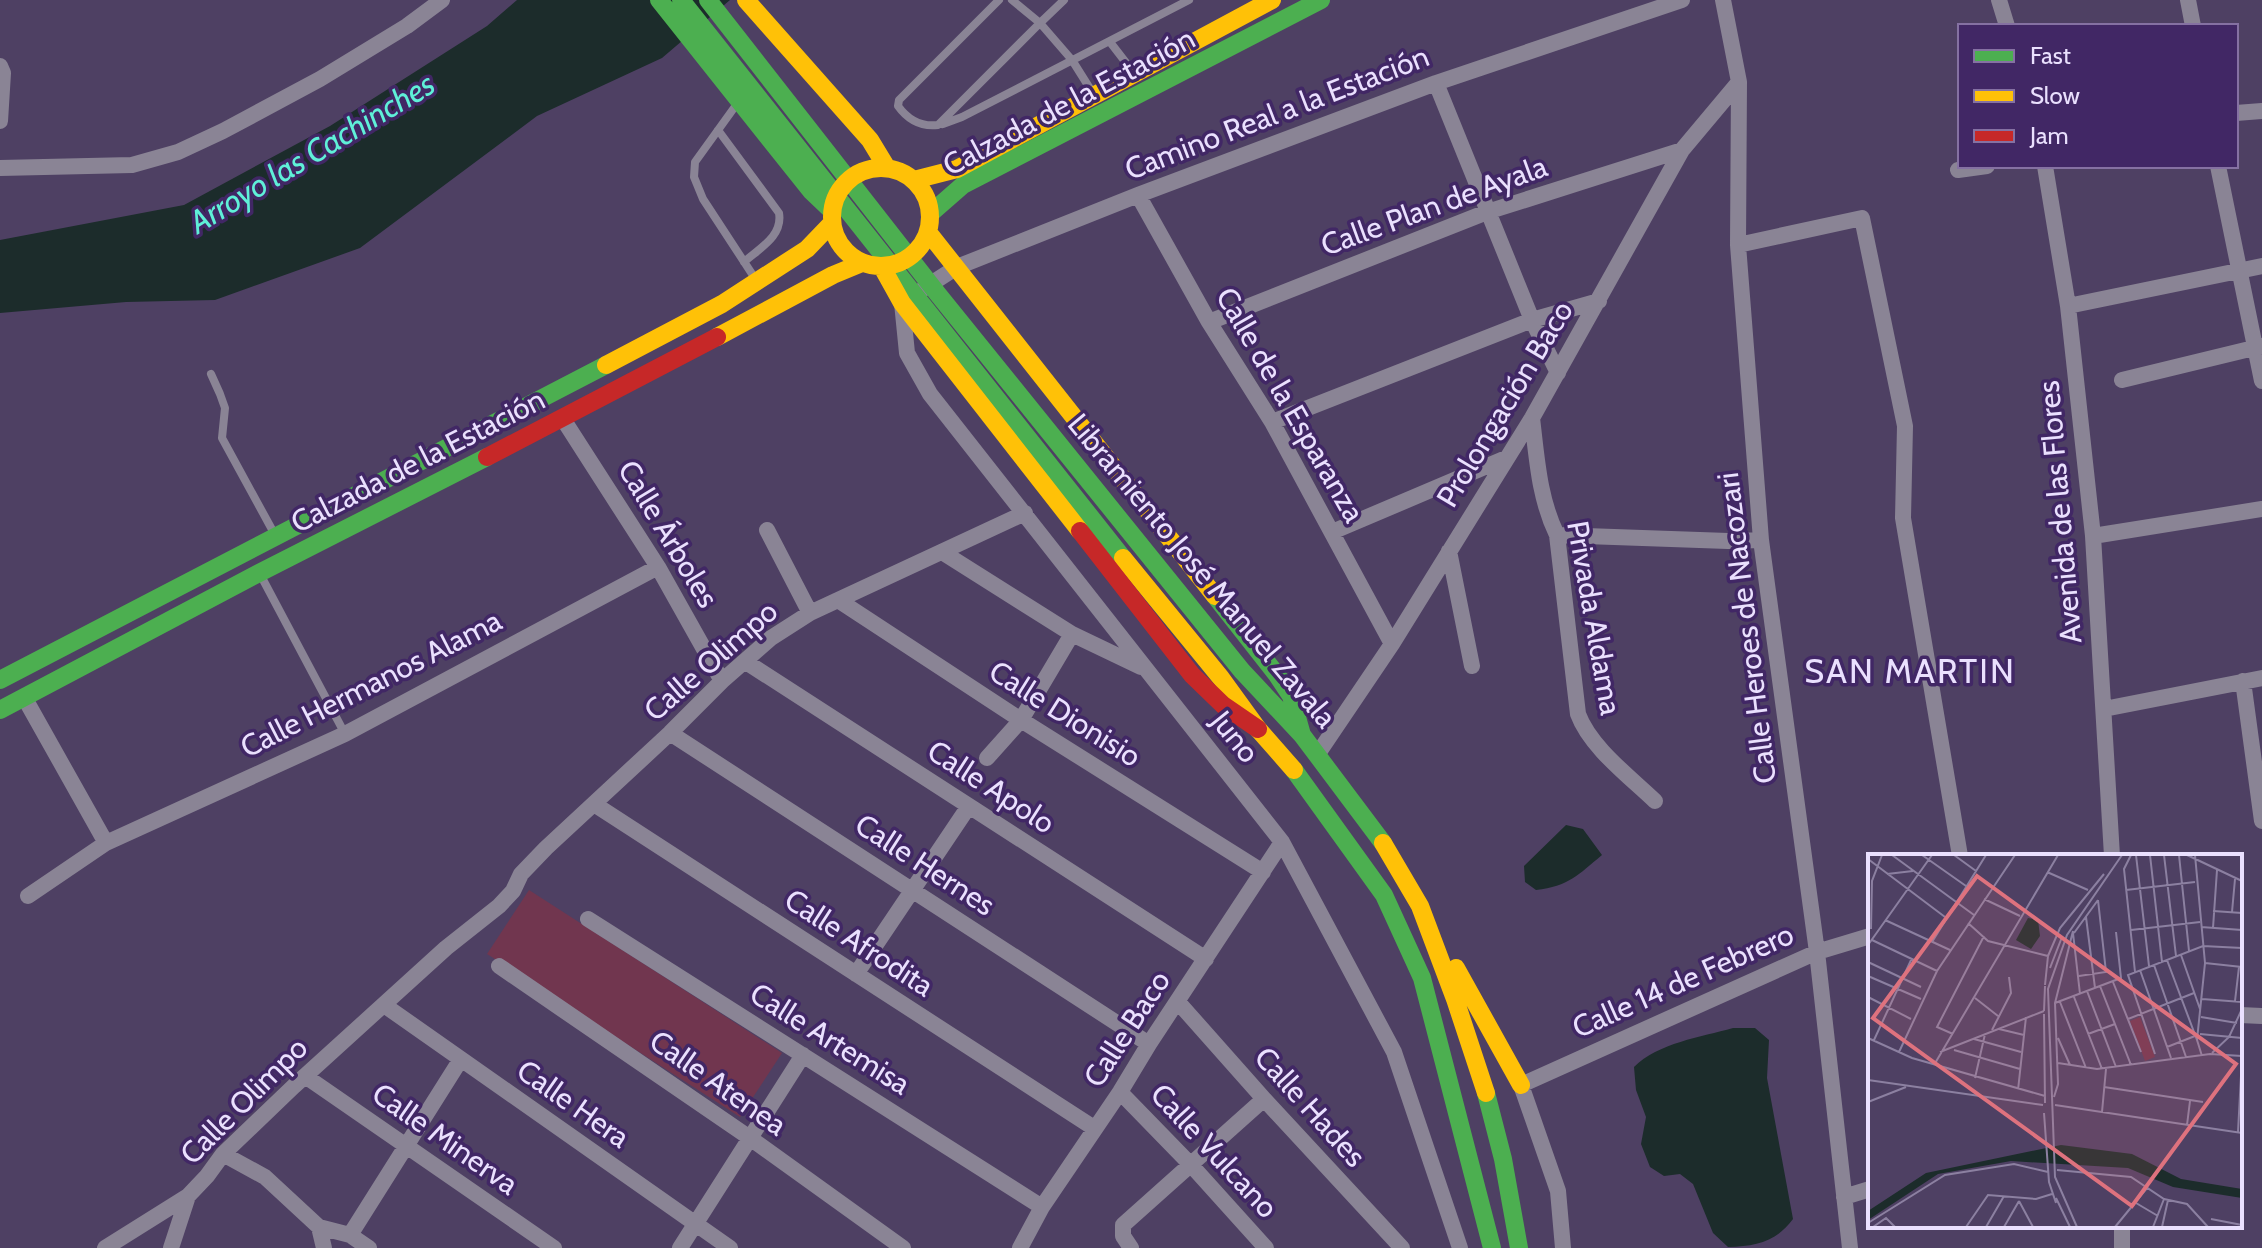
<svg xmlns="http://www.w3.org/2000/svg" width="2262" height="1248" font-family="Cabin,sans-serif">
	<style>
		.green { fill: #71364f }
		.water { fill: #1c2c2b }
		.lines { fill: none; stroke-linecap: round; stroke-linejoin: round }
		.lane { stroke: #8a8495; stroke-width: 8 }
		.street { stroke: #8a8495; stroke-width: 16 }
		.fast { stroke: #4caf50; stroke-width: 18 }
		.slow { stroke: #ffc107; stroke-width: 18 }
		.jam { stroke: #c62828; stroke-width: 18 }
		.labels { text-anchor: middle; stroke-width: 7; stroke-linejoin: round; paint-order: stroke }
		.street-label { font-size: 30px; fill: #eae0fe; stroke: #412765 }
		.water-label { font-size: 32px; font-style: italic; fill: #5ff0d8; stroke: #412765 }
		.quarter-label { font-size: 34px; letter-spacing: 2px; fill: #eae0fe; stroke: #412765 }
		.inset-road { fill: none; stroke: #8c80a1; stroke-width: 2 }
		.view { fill: #de727e; fill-opacity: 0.15; stroke: #de727e; stroke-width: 4 }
		.inset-edge { fill: none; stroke: #eae0fe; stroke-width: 4 }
	</style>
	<rect width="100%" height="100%" fill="#4e4063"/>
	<path class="green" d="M529,890L782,1053L740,1117L487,954Z"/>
	<path class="water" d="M517,0H730L662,58L537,116L360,248L215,300L126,302L0,313V240L184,205L330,126L487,26Z
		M1566,825L1583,829L1602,855C1578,875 1569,886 1536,890L1525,882L1524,866Z
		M1733,1028H1755L1769,1040L1767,1078L1793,1219C1776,1242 1756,1246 1728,1247L1713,1233L1693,1184L1680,1174L1664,1176L1650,1167L1641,1144L1646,1117L1636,1090L1634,1067C1658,1043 1701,1037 1733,1028Z"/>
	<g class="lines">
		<path class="lane" d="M999,0L899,100L898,106C908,120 921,127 938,125L1040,23L1012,0
			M1064,0L1040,23L1072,60L1094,95
			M1110,42L1134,73
			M739,101L695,162L694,177L703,199L756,280
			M943,124L962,117L1189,0
			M718,130L779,213C783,236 760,248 744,262
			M211,374L220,394L225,408L222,438L275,535
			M260,574L345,734"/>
		<path class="street" d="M1723,0L1739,82L1738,245L1761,540L1817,952L1850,1248
			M1999,0L2007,26
			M2188,0L2193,26
			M0,66L3,73L0,121
			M1436,83L1532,320L1558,373
			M2236,113L2262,111
			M2045,166L2068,306L2093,536L2112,856
			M2218,166L2262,381
			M0,168L132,165L178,152L223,131L320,79L407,26L442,0
			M1958,170L1987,166
			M1138,195L1209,322L1272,422L1392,644
			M1738,245L1862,218L1905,426L1903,518L1960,856
			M923,289L957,267L1138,195L1436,83L1682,0
			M903,302L902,303L907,353L930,394L1282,842L1394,1052L1460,1248
			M2068,306L2262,266
			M1209,322L1487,212L1682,150
			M2122,380L2262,346
			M1532,418C1537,459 1539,498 1557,535L1578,714C1590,747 1630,777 1655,801
			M563,419L658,567L722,681
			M1272,422L1532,320L1599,301
			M767,530L810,613
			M1332,532L1506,458
			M1557,535L1728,541L1761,540
			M2093,536L2262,509
			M1449,551L1472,666
			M942,552L1072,634L1141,667
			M838,600L1021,720L1263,872
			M746,662L1206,959
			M2243,681L2262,821
			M24,697L106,843
			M2104,709L2262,678
			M670,733L1149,1044
			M1317,755L1392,644L1532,418L1682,150L1739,82
			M987,758L1021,720L1072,634
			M594,804L1094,1128
			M28,896L106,843L345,734L658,567
			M588,919L1042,1207
			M499,966L750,1138L903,1248
			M856,974L969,806
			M1178,1002L1264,1099L1402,1248
			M384,1005L730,1248
			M2240,1015L2262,1016
			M305,1076L554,1248
			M1120,1092L1192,1166L1266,1248
			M223,1154L265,1177L319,1227L324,1248
			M1844,1197L1870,1189
			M2122,1226V1248
			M319,1227L350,1235L369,1248
			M350,1235L461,1059
			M105,1248L188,1196L207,1176L223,1154L294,1086L446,948L499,906L513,891L521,874L546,848L670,733L722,681L771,638L810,613L1025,513
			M171,1248L188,1196
			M680,1248L803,1055
			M1020,1248L1042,1207L1120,1092L1149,1044L1282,842
			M1131,1248L1123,1236V1225L1264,1099
			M1563,1248L1558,1191L1521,1085L1817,952L1870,936"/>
		<path class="fast" d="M659,0L811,191L832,211
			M681,0L1123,558
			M708,0L937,293L1242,671L1302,735L1383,843
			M931,213L963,185L1321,0
			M1215,596L1277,675L1291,696L1302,735
			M0,680L606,365
			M0,710L259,573L487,457
			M1294,770L1384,895L1422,978L1492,1248
			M1486,1093L1503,1159L1519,1248"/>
		<path class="slow" d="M746,0L870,140L887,168
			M832 217a49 49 0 1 1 98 0a49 49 0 1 1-98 0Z
			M914,180L957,169L1272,0
			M928,232L1215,596
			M882,267L902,303L1080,531
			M717,337L833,275L862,263
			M606,365L722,304L807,249L832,223
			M1123,558L1221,678L1258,729L1294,770
			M1383,843L1420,906L1455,999L1486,1093
			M1456,968L1521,1085"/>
		<path class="jam" d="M487,457L717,337
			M1080,531L1192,675L1223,705L1258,729"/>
	</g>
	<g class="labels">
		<g class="street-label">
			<text transform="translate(1069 102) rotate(-28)" y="10">Calzada de la Estación</text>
			<text transform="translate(1277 113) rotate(-21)" y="10">Camino Real a la Estación</text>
			<text transform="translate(1434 206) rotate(-20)" y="10">Calle Plan de Ayala</text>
			<text transform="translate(1505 404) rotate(-59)" y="10">Prolongación Baco</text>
			<text transform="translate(1290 405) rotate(60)" y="10">Calle de la Esparanza</text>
			<text transform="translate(418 461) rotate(-27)" y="10">Calzada de la Estación</text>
			<text transform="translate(2060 512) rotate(-95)" y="10">Avenida de las Flores</text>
			<text transform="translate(668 534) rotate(59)" y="10">Calle Árboles</text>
			<text transform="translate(1202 571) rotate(50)" y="10">Libramiento José Manuel Zavala</text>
			<text transform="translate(1594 618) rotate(80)" y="10">Privada Aldama</text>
			<text transform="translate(1747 628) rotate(-97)" y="10">Calle Heroes de Nacozari</text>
			<text transform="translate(711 661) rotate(-41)" y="10">Calle Olimpo</text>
			<text transform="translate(371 684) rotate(-27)" y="10">Calle Hermanos Alama</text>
			<text transform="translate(1065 714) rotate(32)" y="10">Calle Dionisio</text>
			<text transform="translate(1235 737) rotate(51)" y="10">Juno</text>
			<text transform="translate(991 787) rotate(33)" y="10">Calle Apolo</text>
			<text transform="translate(925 865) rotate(33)" y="10">Calle Hernes</text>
			<text transform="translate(859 943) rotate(33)" y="10">Calle Afrodita</text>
			<text transform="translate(1683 981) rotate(-24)" y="10">Calle 14 de Febrero</text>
			<text transform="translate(1127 1029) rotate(-57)" y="10">Calle Baco</text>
			<text transform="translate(830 1039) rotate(32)" y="10">Calle Artemisa</text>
			<text transform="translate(718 1083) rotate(35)" y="10">Calle Atenea</text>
			<text transform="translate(244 1101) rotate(-45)" y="10">Calle Olimpo</text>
			<text transform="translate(573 1104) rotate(35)" y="10">Calle Hera</text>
			<text transform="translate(1310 1107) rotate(48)" y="10">Calle Hades</text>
			<text transform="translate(445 1139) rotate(35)" y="10">Calle Minerva</text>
			<text transform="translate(1214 1151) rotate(47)" y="10">Calle Vulcano</text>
		</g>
		<g class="water-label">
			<text transform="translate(312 153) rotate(-31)" y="11">Arroyo las Cachinches</text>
		</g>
		<g class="quarter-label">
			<text x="1910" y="683">SAN MARTIN</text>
		</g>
	</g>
	<g transform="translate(1868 854)">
		<rect width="374" height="374" fill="#4e4063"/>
		<path d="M272,163L287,203L277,207L262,167Z" fill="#71364f"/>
		<path d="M160,64L170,66L172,82L163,95L148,86ZM193,291L264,300L313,325L374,335V344L305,333L260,314L143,307L70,320L0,366V357L58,319Z" fill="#1c2c2b"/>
		<path class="inset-road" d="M24,1L106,61M54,1L98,32M86,1L108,17M263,1L256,15L267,118M268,1L281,112M282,1L294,108M296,1L308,102M311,1L321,97M319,1L374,27M327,1L337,109L329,186L334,202M0,5L77,63M179,18L220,36M19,20L45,17M258,36L327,28M116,45L152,62M345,57L374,59M364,58L367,25M218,63L227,134M17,66L82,96M100,69L120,87L180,102L192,74L236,20M333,73L374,76M345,74L349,16M3,75L4,27L14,1M263,76L332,68M205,79L212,140M206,79L230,46M4,86L69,117M64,88L118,1M0,91L64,1M313,101L332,155M299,106L329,186M0,108L53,133M337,109L374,113M286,111L318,203M182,114L194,83M272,116L303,204M0,122L53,145M211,122L238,118L230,46M245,128L273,198M177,131L180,102M232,132L263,211M219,137L248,213M0,143L43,165M206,143L234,215M107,144L130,162M334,145L374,148M367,147L371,113M192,148L218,214M187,149L253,124L248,78M176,157L177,132M176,160L177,249M333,163L369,169M260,165L326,139M131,175L156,181M124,176L143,139L141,123M85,180L69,173L116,82M220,180L247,170M332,180L374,184M0,184L44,204L177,242M190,184L202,211M106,185L153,198M6,186L44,104M299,193L327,182M86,196L152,215M31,198L69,117L147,1M72,198L176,157M344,199L361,183L374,155M287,200L260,121L335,92L374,94M190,209L229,215L342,200L374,202M66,211L190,1M107,224L117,180M0,226L175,251M236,233L335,248M150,236L158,163M186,243L190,230L187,149L205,77M0,248L38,233M187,251L374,279M234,258L238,215M176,259L181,328L188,349M319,271L322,247M370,278L374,203M189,316L263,323L296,345L319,350L340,373M188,344L202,373M151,347L165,373M268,349L290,362M343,365L374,371M0,369L77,321L146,310L180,318M5,373L18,364L27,373M98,373L120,341L168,345L184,340M118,373L136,342M136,373L151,347M209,373L187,323L180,135L199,81L254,1M247,373L279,334M285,373L296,345M294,373L300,346"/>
		<path class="view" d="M109,22L368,210L264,352L5,164Z"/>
		<rect width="374" height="374" class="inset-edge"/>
	</g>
	<rect x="1958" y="24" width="280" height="144" fill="#412765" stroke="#8571a2" stroke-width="2"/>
	<rect x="1974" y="50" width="40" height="12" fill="#4caf50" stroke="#8571a2" stroke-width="2"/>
	<text x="2030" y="64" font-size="24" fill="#eae0fe">Fast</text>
	<rect x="1974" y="90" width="40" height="12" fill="#ffc107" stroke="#8571a2" stroke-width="2"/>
	<text x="2030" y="104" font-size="24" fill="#eae0fe">Slow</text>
	<rect x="1974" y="130" width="40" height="12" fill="#c62828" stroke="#8571a2" stroke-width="2"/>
	<text x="2030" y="144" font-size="24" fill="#eae0fe">Jam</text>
</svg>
